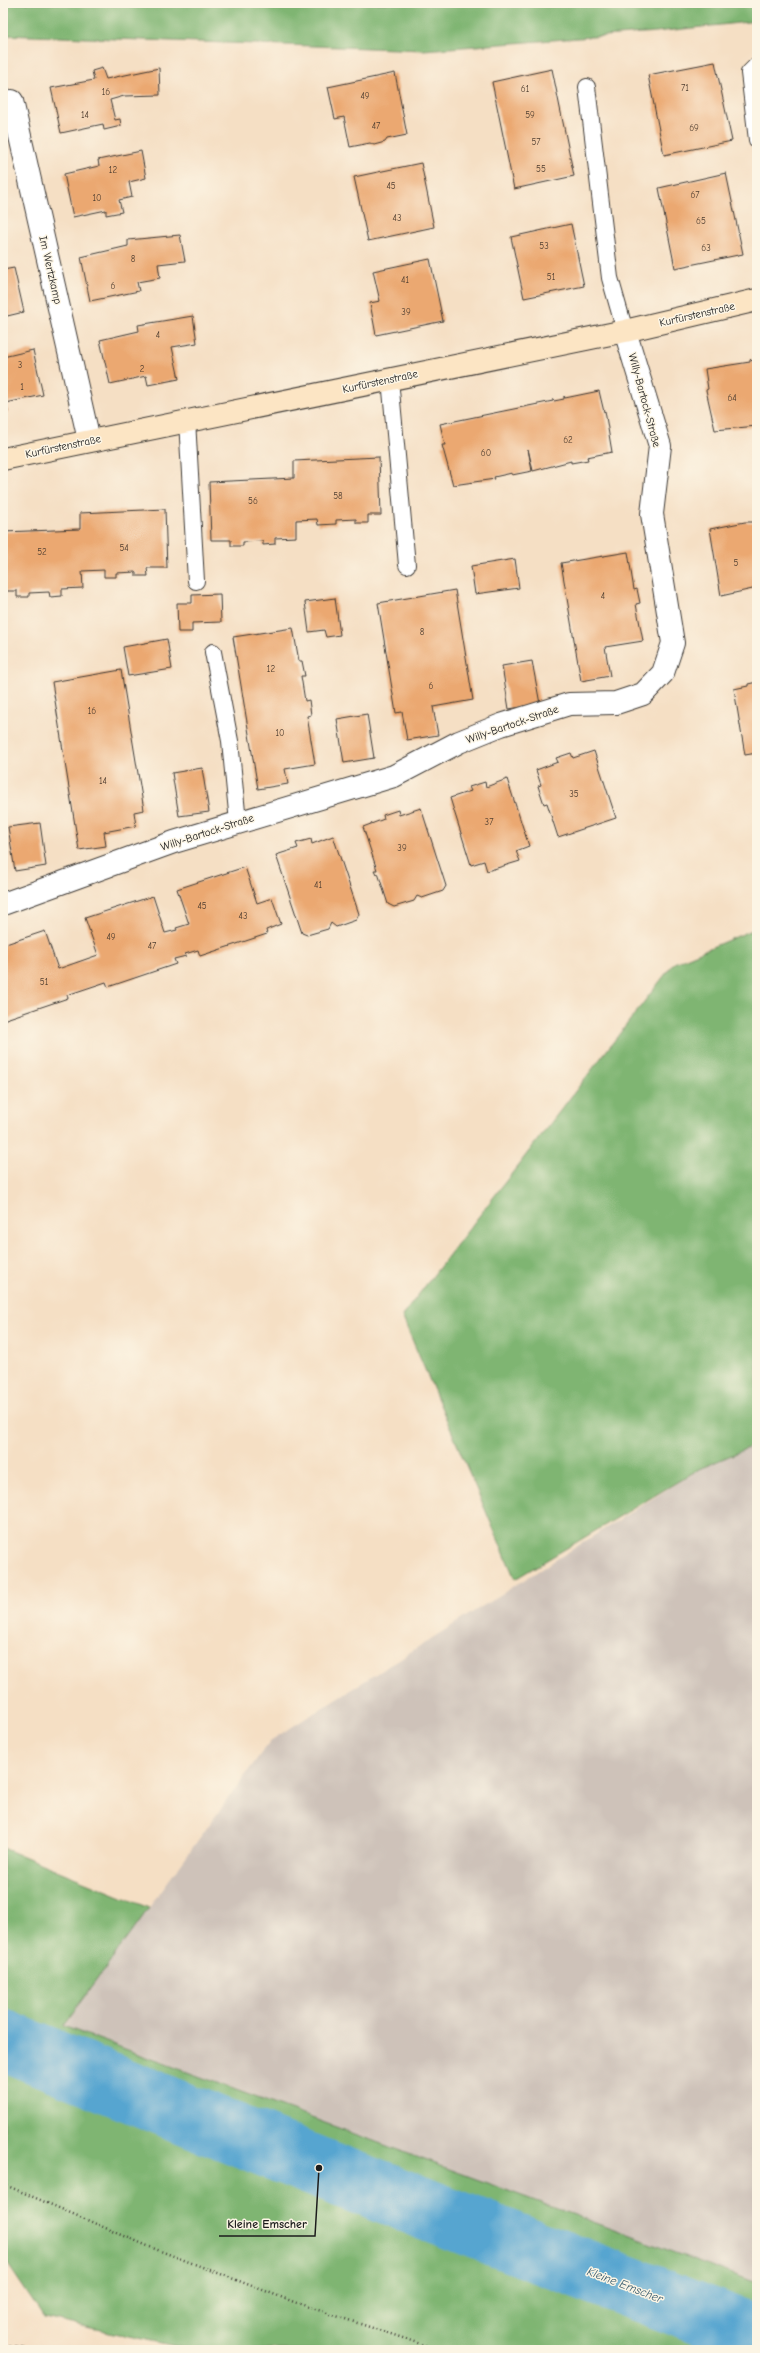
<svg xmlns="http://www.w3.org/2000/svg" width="760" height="2353" font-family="'Comic Neue',sans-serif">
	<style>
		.industrial { fill: #cec2b9 }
		.forest { fill: #7fb572; stroke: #4e6847 }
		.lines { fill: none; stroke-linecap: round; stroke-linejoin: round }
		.river { stroke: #56a5d0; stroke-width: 61 }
		.building { fill: #eba871 }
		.lane-casing { stroke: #3d3935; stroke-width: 18 }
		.street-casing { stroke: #3d3935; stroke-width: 24 }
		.secondary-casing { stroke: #3d3935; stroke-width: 24 }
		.path { stroke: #3d3935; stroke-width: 2.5; stroke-dasharray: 1 3; stroke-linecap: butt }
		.lane { stroke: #fff; stroke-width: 16 }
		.street { stroke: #fff; stroke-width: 22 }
		.secondary { stroke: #fce5c4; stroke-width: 22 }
		.rail-casing { stroke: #1c1c1c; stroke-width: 4.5 }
		.rail { stroke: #fcf5e5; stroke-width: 3; stroke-dasharray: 9; stroke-linecap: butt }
		.labels { text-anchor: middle; stroke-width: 3; stroke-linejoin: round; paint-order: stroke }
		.number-label { font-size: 9px; fill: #503f31 }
		.street-label { font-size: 11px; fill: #1c1c1c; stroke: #fcf5e5 }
		.water-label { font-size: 12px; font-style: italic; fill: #365a6d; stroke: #fcf5e5 }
		.leader { fill: none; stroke: #1c1c1c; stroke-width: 1.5 }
		.callout-dot { fill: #1c1c1c; stroke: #fcf5e5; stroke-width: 1.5 }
		.callout-label { font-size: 12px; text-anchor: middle; font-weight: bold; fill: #1c1c1c; stroke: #fcf5e5; stroke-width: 3; stroke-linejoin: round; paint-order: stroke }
	</style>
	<rect width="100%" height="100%" fill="#fcf5e5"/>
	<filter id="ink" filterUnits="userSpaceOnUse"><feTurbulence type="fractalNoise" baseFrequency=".025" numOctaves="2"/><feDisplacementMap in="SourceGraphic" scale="8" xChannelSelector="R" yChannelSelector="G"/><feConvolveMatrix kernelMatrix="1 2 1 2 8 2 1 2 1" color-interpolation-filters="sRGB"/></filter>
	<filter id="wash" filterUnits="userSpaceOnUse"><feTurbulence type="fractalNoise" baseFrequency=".012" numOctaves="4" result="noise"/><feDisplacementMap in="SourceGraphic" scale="16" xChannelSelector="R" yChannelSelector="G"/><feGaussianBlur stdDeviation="0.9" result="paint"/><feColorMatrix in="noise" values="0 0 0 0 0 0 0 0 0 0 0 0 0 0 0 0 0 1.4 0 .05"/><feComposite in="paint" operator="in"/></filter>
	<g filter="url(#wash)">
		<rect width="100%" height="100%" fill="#f5dfc4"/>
		<path class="industrial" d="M757,1444V2283L63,2026L270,1741L699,1469Z"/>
		<path class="forest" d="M3,3H757V21L656,32L424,50L3,35Z
			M757,928V1444L699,1469L515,1579L402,1316L674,963Z
			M3,1848L149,1908L63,2026L757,2283V2350H194L44,2318L3,2257Z"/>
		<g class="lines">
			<path class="river" d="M3,2040L319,2168L757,2336"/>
		</g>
		<g id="blocks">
			<path class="building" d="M715,62L732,141L664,155L648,75Z
				M102,68L106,79L159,68L160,95L124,96L110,100L115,120L120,119L121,126L104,130L103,124L61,133L51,88L94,80L92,71Z
				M552,69L574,176L514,189L492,82Z
				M395,73L407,135L387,139L385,142L374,145L370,143L350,147L344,117L335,119L328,87Z
				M141,151L146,178L129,182L132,197L119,200L122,212L106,215V210L73,217L64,174L99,166L98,160Z
				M421,163L434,227L368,241L354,177Z
				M726,173L743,254L675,268L659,188Z
				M571,224L584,286L524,298L511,237Z
				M180,235L185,261L158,264L160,278L137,282L139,291L90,301L81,257L128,246V240Z
				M430,259L443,321L376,335L370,303L380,301L373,271Z
				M14,268L24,312L3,317V270Z
				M193,316L197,343L172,347L179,379L148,385L146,376L110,384L100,340L139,331L138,325Z
				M33,350L43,395L6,403L8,412L3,413V357Z
				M750,359L752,361H757V426L715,430L706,390L708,389L705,369L750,362Z
				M599,391L604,412L605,411L612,452L587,457L588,460L571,463V461L533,471L528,449L532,471L512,475V473L494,477L495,479L453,485L442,445H445L440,424L553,401V399L554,401L564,399V396L565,398Z
				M379,457L381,515H368V523H356V519L336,520V524L318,525L317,519L296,520V537L275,538V544L263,545V541L243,542V546H231V540H211L209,482L294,478V461Z
				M165,509L167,568H147L148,576H136V572L116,573V577H104V570L82,571L83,588L62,589V596L50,597L49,592L29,593V597H17V591H3V532L80,529V513Z
				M745,522H757V588L721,596L710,529Z
				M628,552L634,590L637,589L640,603L636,604L643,641L605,647L610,676L581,681L561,563Z
				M515,559L519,588L475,594L471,566Z
				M455,590L473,700L433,707L438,735L407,740L402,712L396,713L378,603Z
				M220,594L221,622L192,623V632H178L177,603H192V595Z
				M335,598L340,635L326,637L324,630L309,632L305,602Z
				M293,628L299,661H302L305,676H301L305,701L309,700L311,715L307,716L315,764L285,769L288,784L258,789L233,637Z
				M167,639L172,669L128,676L123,647Z
				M532,661L540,704L509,709L502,666Z
				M121,670L144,810L134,812L136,826L104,832L106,846L79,850L52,682Z
				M757,682V753L745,755L734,689L748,686V684Z
				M367,714L374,758L344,763L337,719Z
				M594,751L616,818L558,837L547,803L544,804L538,786L541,785L536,770L558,762L556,758L571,753L573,758Z
				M202,768L209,812L179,816L172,773Z
				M507,779L529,846L516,851L520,861L487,871L484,861L471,865L450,798L471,791L469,787L485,782L486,787Z
				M421,808L446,886L443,891L422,898L417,896L414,901L394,907L388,904L378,873L376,874L374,870H377L363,827L384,819L383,815L398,810L399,815Z
				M40,823L46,866L15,871L8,827Z
				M333,836L359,914L356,920L336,927L331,923L328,929L307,935L302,933L276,855L298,848L296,843L311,839L312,844Z
				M245,867L257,903L272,898L281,924L266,930L267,934L200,956L198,950L185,954L186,956L174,959L176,964L108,987L106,982L67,995L68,998L3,1020V945L45,931L58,969L98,955L85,918L153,896L165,933L177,930L176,928L189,924L177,889Z"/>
		</g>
	</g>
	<g filter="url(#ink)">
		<use href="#blocks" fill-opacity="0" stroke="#3d3935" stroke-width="1"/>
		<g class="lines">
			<defs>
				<path id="lane" d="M757,65L749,73L757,140
					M587,87L610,278L625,331
					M390,379L407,565
					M187,420L196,581
					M213,652L230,741L238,822"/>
				<path id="street" d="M12,101L89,440
					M3,904L174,842L394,776L459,742L501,725L569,704L616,703L643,694L663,673L673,643L652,514L660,446L625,331"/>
				<path id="secondary" d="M3,459L625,331L757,300"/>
			</defs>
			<use href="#lane" class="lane-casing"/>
			<use href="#street" class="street-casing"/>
			<use href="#secondary" class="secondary-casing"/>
			<path class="path" d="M3,2184L150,2247L294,2302L439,2350"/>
			<use href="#lane" class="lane"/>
			<use href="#street" class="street"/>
			<use href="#secondary" class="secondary"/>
			<defs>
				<path id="rail" d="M3,2347L25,2350"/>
			</defs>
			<use href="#rail" class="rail-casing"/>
			<use href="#rail" class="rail"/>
		</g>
	</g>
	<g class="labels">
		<g class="number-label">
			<text x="685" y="91">71</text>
			<text x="525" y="92">61</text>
			<text x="106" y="95">16</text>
			<text x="365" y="99">49</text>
			<text x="85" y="118">14</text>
			<text x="530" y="118">59</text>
			<text x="376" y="129">47</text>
			<text x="694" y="131">69</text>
			<text x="536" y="145">57</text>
			<text x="541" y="172">55</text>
			<text x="113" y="173">12</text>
			<text x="391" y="189">45</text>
			<text x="695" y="198">67</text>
			<text x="97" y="201">10</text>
			<text x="397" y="221">43</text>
			<text x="701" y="224">65</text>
			<text x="544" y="249">53</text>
			<text x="706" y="251">63</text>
			<text x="133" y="262">8</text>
			<text x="551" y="280">51</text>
			<text x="405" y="283">41</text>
			<text x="113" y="289">6</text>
			<text x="406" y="315">39</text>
			<text x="158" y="338">4</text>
			<text x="20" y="368">3</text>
			<text x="142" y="372">2</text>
			<text x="22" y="390">1</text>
			<text x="732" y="401">64</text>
			<text x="568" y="443">62</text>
			<text x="486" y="456">60</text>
			<text x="338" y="499">58</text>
			<text x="253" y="504">56</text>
			<text x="124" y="551">54</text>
			<text x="42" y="555">52</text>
			<text x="736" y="566">5</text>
			<text x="603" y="599">4</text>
			<text x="422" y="635">8</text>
			<text x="271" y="672">12</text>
			<text x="431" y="689">6</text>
			<text x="92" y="714">16</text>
			<text x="280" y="736">10</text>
			<text x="103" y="784">14</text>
			<text x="574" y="797">35</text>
			<text x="489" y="825">37</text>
			<text x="402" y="851">39</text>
			<text x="318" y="888">41</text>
			<text x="202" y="909">45</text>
			<text x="243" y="919">43</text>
			<text x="111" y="940">49</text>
			<text x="152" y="949">47</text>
			<text x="44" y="985">51</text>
		</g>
		<g class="street-label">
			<text transform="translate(51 270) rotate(77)" y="4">Im Wertzkamp</text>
			<text transform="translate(697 314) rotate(-13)" y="4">Kurfürstenstraße</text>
			<text transform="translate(380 381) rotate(-12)" y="4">Kurfürstenstraße</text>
			<text transform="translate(645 400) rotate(75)" y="4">Willy-Bartock-Straße</text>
			<text transform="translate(63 446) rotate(-12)" y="4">Kurfürstenstraße</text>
			<text transform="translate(512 724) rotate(-19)" y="4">Willy-Bartock-Straße</text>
			<text transform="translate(207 832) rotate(-18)" y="4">Willy-Bartock-Straße</text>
		</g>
		<g class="water-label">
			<text transform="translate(625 2285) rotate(21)" y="4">Kleine Emscher</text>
		</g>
	</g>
	<path class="leader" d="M319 2168L315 2236H219"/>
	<circle class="callout-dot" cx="319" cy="2168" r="4"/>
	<g class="callout-label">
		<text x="267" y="2228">Kleine Emscher</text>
	</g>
	<rect width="760" height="2353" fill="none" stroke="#fcf5e5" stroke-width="16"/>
</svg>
